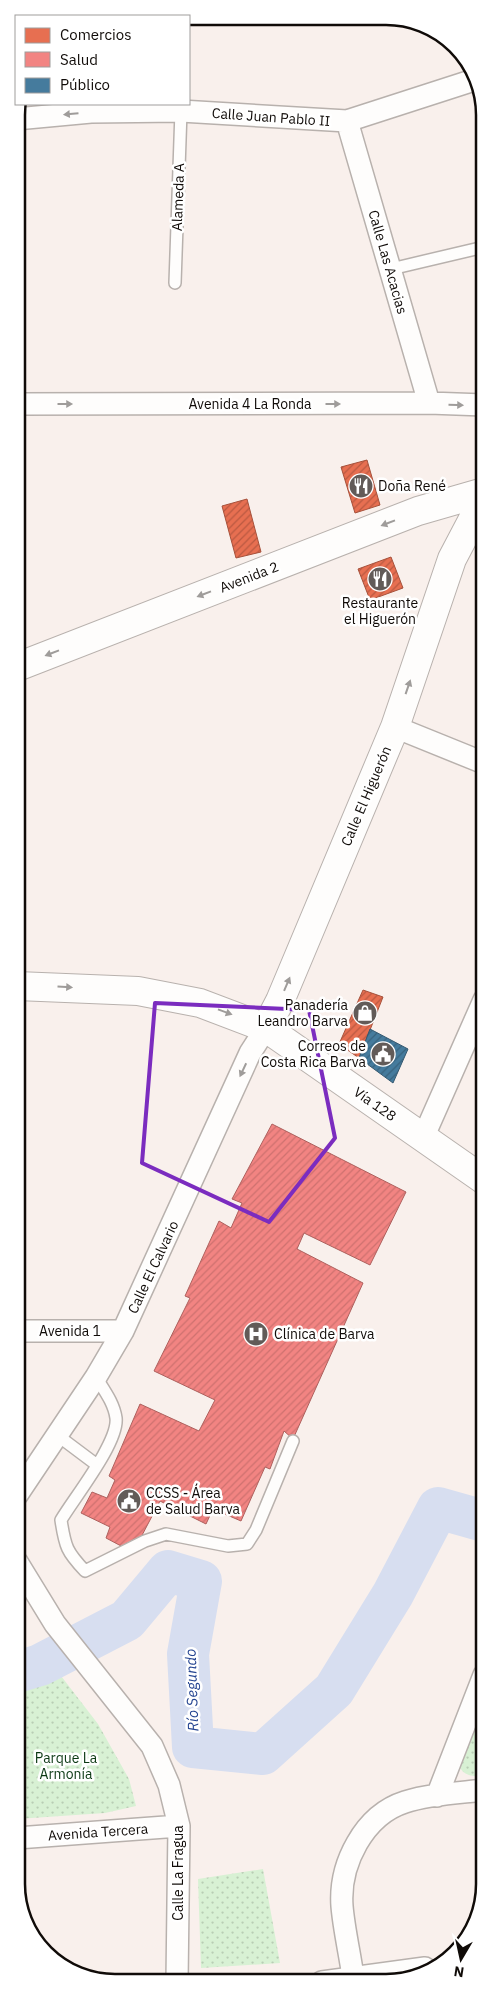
<svg xmlns="http://www.w3.org/2000/svg" width="501" height="1999" font-family="'IBM Plex Sans',sans-serif">
	<style>
		.green { fill: url(#green-dots) }
		.shops { fill: url(#shops-hatch); stroke: #a6513b }
		.health { fill: url(#health-hatch); stroke: #ae605d }
		.public { fill: url(#public-hatch); stroke: #355970 }
		.lines { fill: none; stroke-linecap: round; stroke-linejoin: round }
		.river { stroke: #d7def0; stroke-width: 42 }
		.service-casing { stroke: #b8b1ad; stroke-width: 14 }
		.minor-casing { stroke: #b8b1ad; stroke-width: 24 }
		.secondary-casing { stroke: #b8b1ad; stroke-width: 30 }
		.service { stroke: #fefdfc; stroke-width: 11 }
		.minor { stroke: #fefdfc; stroke-width: 21 }
		.secondary { stroke: #fefdfc; stroke-width: 28 }
		.oneway { fill: #9f9c9a }
		.marked { fill: none; stroke: #7b2cbf; stroke-width: 4; stroke-linejoin: round }
		.labels { text-anchor: middle; stroke-width: 5; stroke-linejoin: round; paint-order: stroke }
		.street-label { font-size: 14px; fill: #100b08; stroke: #fff }
		.poi-label { font-size: 14px; fill: #100b08; stroke: #fff; text-anchor: start }
		.park-label { font-size: 14px; fill: #0c3914; stroke: #fff }
		.water-label { font-size: 15px; font-style: italic; fill: #244491; stroke: #fff }
		.rim { fill: none; stroke: #100b08; stroke-width: 2.5 }
	</style>
	<defs>
		<pattern id="green-dots" width="8" height="8" patternUnits="userSpaceOnUse" patternTransform="scale(1.25)"><rect width="8" height="8" fill="#d8f1d4"/><path d="M2 2h.1M6 6h.1" fill="none" stroke="#b8cdb4" stroke-width="1.8" stroke-linecap="round"/></pattern>
		<pattern id="shops-hatch" width="6" height="6" patternUnits="userSpaceOnUse" patternTransform="scale(1.25)"><rect width="6" height="6" fill="#e76f51"/><path d="M-1 1l2-2M0 6l6-6M5 7l2-2" fill="none" stroke="#ba5941"/></pattern>
		<pattern id="health-hatch" width="6" height="6" patternUnits="userSpaceOnUse" patternTransform="scale(1.25)"><rect width="6" height="6" fill="#f28482"/><path d="M-1 1l2-2M0 6l6-6M5 7l2-2" fill="none" stroke="#ce716f"/></pattern>
		<pattern id="public-hatch" width="6" height="6" patternUnits="userSpaceOnUse" patternTransform="scale(1.25)"><rect width="6" height="6" fill="#457b9d"/><path d="M-1 1l2-2M0 6l6-6M5 7l2-2" fill="none" stroke="#38637e"/></pattern>
	</defs>
	<rect width="100%" height="100%" fill="#f9f0ec"/>
	<path class="green" d="M58,1672L98,1724L129,1779L136,1806L105,1813L17,1819V1686Z
		M473,1722L484,1727L485,1777C470,1776 462,1776 457,1761Z
		M263,1869L280,1963L201,1968L198,1879Z"/>
	<path class="shops" d="M367,460L380,505L355,513L341,467Z
		M247,499L261,552L236,558L222,506Z
		M391,557L403,588L370,600L358,569Z
		M363,990L383,997L359,1058L339,1044Z"/>
	<path class="health" d="M272,1124L406,1192L370,1265L304,1233L297,1249L363,1283L293,1439L284,1431L270,1469L265,1467L241,1521L213,1509L206,1524L160,1501L139,1541L135,1539L132,1546L126,1543L123,1547L106,1538L110,1527L81,1513L92,1492L107,1498L115,1480L109,1476L140,1404L199,1431L215,1400L154,1371L190,1298L185,1296L219,1221L231,1228L242,1203L232,1199Z"/>
	<path class="public" d="M370,1029L408,1049L393,1083L359,1058Z"/>
	<g class="lines">
		<path class="river" d="M17,1672L40,1665L127,1620L168,1571L201,1581L188,1654L193,1747L263,1754L334,1690L393,1594L438,1508L484,1521"/>
		<defs>
			<path id="service" d="M391,269L484,247
				M175,283L181,111
				M96,1377C104,1390 114,1403 116,1418C119,1442 74,1498 61,1520C65,1547 67,1552 85,1571L145,1541L166,1534L228,1546L247,1544L256,1530L293,1441
				M57,1435L97,1465"/>
			<path id="minor" d="M16,119L91,112L181,111L347,121L474,80
				M347,121L429,403
				M17,404L429,403L484,405
				M395,727L484,763
				M423,1138L484,1000
				M17,1331H123
				M17,1495L96,1377L123,1331L250,1053L266,1028
				M17,1562L55,1624L152,1746L169,1785L179,1826L177,1981
				M437,1796L484,1675
				M17,1838L179,1826
				M353,1977C350,1954 344,1930 342,1906C339,1864 364,1815 405,1802C430,1794 459,1793 485,1790
				M322,1982L425,1968"/>
			<path id="secondary" d="M17,667L418,511L484,492
				M17,986L138,991L200,1003L266,1028L484,1180
				M266,1028L280,1001L395,727L452,559L484,498"/>
		</defs>
		<use href="#service" class="service-casing"/>
		<use href="#minor" class="minor-casing"/>
		<use href="#secondary" class="secondary-casing"/>
		<use href="#service" class="service"/>
		<use href="#minor" class="minor"/>
		<use href="#secondary" class="secondary"/>
	</g>
	<defs><path id="oneway-solid" d="M-6-.8H1V-3.2L6.5 0L1 3.2V.8H-6Z" transform="scale(1.25)"/></defs>
	<g class="oneway">
		<use href="#oneway-solid" transform="translate(71 114) rotate(175)"/>
		<use href="#oneway-solid" transform="translate(65 404)"/>
		<use href="#oneway-solid" transform="translate(333 404)"/>
		<use href="#oneway-solid" transform="translate(456 405) rotate(1)"/>
		<use href="#oneway-solid" transform="translate(388 523) rotate(159)"/>
		<use href="#oneway-solid" transform="translate(204 594) rotate(159)"/>
		<use href="#oneway-solid" transform="translate(52 653) rotate(159)"/>
		<use href="#oneway-solid" transform="translate(408 687) rotate(-71)"/>
		<use href="#oneway-solid" transform="translate(287 984) rotate(-67)"/>
		<use href="#oneway-solid" transform="translate(65 987) rotate(3)"/>
		<use href="#oneway-solid" transform="translate(225 1012) rotate(20)"/>
		<use href="#oneway-solid" transform="translate(243 1070) rotate(115)"/>
	</g>
	<path class="marked" d="M155,1003L309,1010L335,1138L269,1222L142,1163Z"/>
	<defs>
		<symbol id="restaurant-disc" viewBox="-11 -11 22 22"><circle r="9.5" fill="#625b58" stroke="#fff"/><path d="M-5-6h1v4h1v-4h1v4h1v-4h1v5L-1.5 .5V6h-2V.5L-5-1ZM5-6V6H3V1.5H1.5Q1.5-4 5-6Z" fill="#fff"/></symbol>
		<symbol id="shop-disc" viewBox="-11 -11 22 22"><circle r="9.5" fill="#625b58" stroke="#fff"/><path d="M-5-2.5h2.3a2.7 3.5 0 0 1 5.4 0H5L5.5 6h-11ZM-1.5-2.5h3a1.5 2.3 0 0 0-3 0Z" fill="#fff"/></symbol>
		<symbol id="civic-disc" viewBox="-11 -11 22 22"><circle r="9.5" fill="#625b58" stroke="#fff"/><path d="M-.6-6.5H3V-4.5H.6V-3L4-1V1h2V6H-6V1h2V-1L-.6-3ZM-1.2 2.5V6h2.4V2.5Z" fill="#fff"/></symbol>
		<symbol id="hospital-disc" viewBox="-11 -11 22 22"><circle r="9.5" fill="#625b58" stroke="#fff"/><path d="M-5-5h3v3.5h4V-5h3V5h-3V1.5h-4V5h-3Z" fill="#fff"/></symbol>
	</defs>
	<g fill-rule="evenodd">
		<use href="#restaurant-disc" x="347" y="472" width="28" height="28"/>
		<use href="#restaurant-disc" x="366" y="565" width="28" height="28"/>
		<use href="#shop-disc" x="351" y="999" width="28" height="28"/>
		<use href="#civic-disc" x="369" y="1040" width="28" height="28"/>
		<use href="#hospital-disc" x="242" y="1320" width="28" height="28"/>
		<use href="#civic-disc" x="115" y="1487" width="28" height="28"/>
	</g>
	<g class="labels">
		<g class="street-label">
			<text transform="translate(271 117) rotate(4)" y="5">Calle Juan Pablo II</text>
			<text transform="translate(178 197) rotate(-88)" y="5">Alameda A</text>
			<text transform="translate(388 262) rotate(74)" y="5">Calle Las Acacias</text>
			<text x="250" y="409">Avenida 4 La Ronda</text>
			<text transform="translate(249 577) rotate(-21)" y="5">Avenida 2</text>
			<text transform="translate(366 796) rotate(-67)" y="5">Calle El Higuerón</text>
			<text transform="translate(375 1104) rotate(35)" y="5">Vía 128</text>
			<text transform="translate(153 1267) rotate(-65)" y="5">Calle El Calvario</text>
			<text x="70" y="1336">Avenida 1</text>
			<text transform="translate(98 1832) rotate(-4)" y="5">Avenida Tercera</text>
			<text transform="translate(178 1873) rotate(-90)" y="5">Calle La Fragua</text>
		</g>
		<g class="poi-label">
			<text x="378" y="491">Doña René</text>
			<text x="380" y="608" text-anchor="middle">Restaurante<tspan x="380" dy="16">el Higuerón</tspan></text>
			<text x="348" y="1010" text-anchor="end">Panadería<tspan x="348" dy="16">Leandro Barva</tspan></text>
			<text x="366" y="1051" text-anchor="end">Correos de<tspan x="366" dy="16">Costa Rica Barva</tspan></text>
			<text x="274" y="1339">Clínica de Barva</text>
			<text x="146" y="1498">CCSS - Área<tspan x="146" dy="16">de Salud Barva</tspan></text>
		</g>
		<g class="park-label">
			<text x="66" y="1763">Parque La<tspan x="66" dy="16">Armonía</tspan></text>
		</g>
		<g class="water-label">
			<text transform="translate(192 1690) rotate(-92)" y="5">Río Segundo</text>
		</g>
	</g>
	<path d="M0 0H501V1999H0ZM115 25H386A90 90 0 0 1 476 115V1884A90 90 0 0 1 386 1974H115A90 90 0 0 1 25 1884V115A90 90 0 0 1 115 25Z" fill="#fff" fill-rule="evenodd"/>
	<path class="rim" d="M115 25H386A90 90 0 0 1 476 115V1884A90 90 0 0 1 386 1974H115A90 90 0 0 1 25 1884V115A90 90 0 0 1 115 25Z"/>
	<rect x="15" y="15" width="175" height="90" fill="#ffffff" stroke="#9f9d9c"/>
	<rect x="25" y="28" width="25" height="15" fill="#e76f51" stroke="#9f9d9c"/>
	<text x="60" y="40" font-size="15" fill="#100b08">Comercios</text>
	<rect x="25" y="52" width="25" height="15" fill="#f28482" stroke="#9f9d9c"/>
	<text x="60" y="65" font-size="15" fill="#100b08">Salud</text>
	<rect x="25" y="78" width="25" height="15" fill="#457b9d" stroke="#9f9d9c"/>
	<text x="60" y="90" font-size="15" fill="#100b08">Público</text>
	<g transform="translate(461 1959) rotate(189)" stroke="#ffffff" stroke-width="4" paint-order="stroke">
	<path d="M0-4L9 19L0 12L-9 19Z" fill="#100b08"/>
	<text y="-8" font-size="14" font-weight="bold" text-anchor="middle" fill="#100b08">N</text>
	</g>
</svg>
